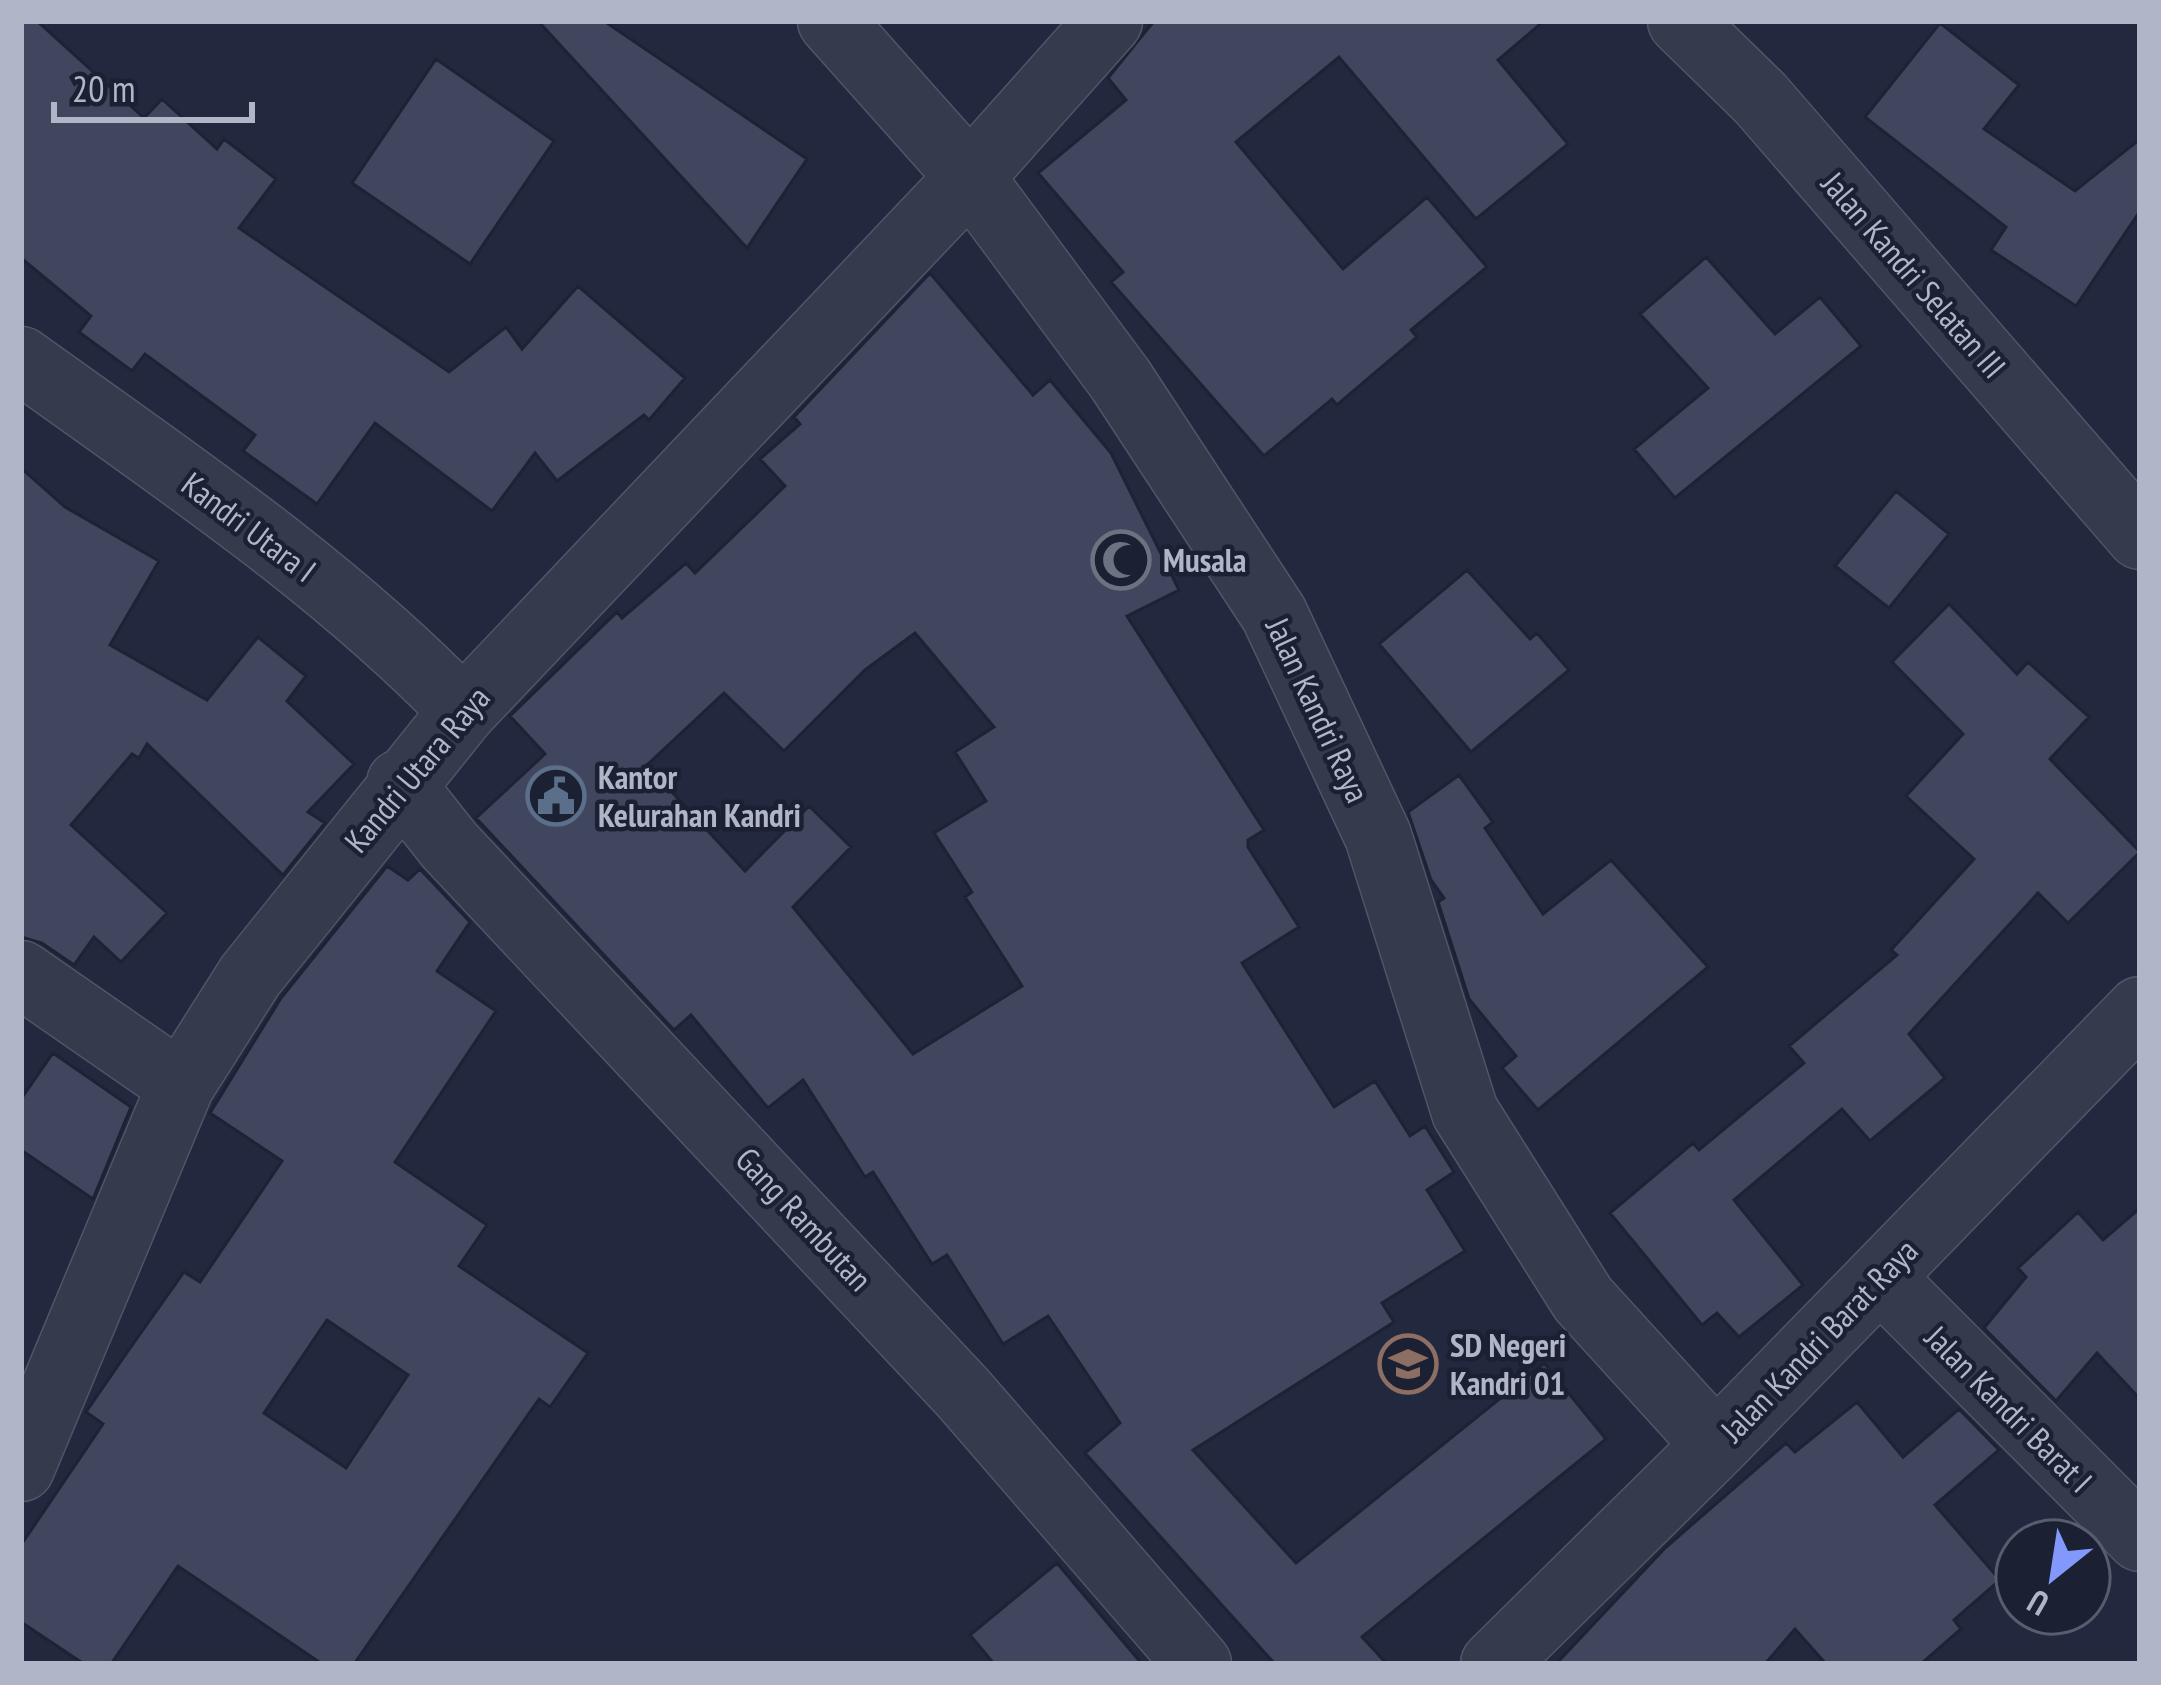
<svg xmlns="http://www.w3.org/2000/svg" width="2161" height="1685" font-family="'PT Sans Narrow',sans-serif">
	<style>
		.building { fill: #41465f; stroke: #1d2234; stroke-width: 3; fill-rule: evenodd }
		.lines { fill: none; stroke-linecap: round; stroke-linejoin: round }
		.minor-casing { stroke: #515568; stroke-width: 69 }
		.minor { stroke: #363a4d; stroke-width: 66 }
		.labels { text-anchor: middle; stroke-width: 9; stroke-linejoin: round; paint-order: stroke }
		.street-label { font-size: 33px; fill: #b1b5c8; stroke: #1b2032 }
		.poi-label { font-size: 33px; font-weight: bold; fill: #b1b5c8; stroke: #1b2032; text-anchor: start }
	</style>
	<rect width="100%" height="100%" fill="#22283d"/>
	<path class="building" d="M21,21H37L144,118L162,99L217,149L224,139L276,179L239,228L449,372L506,327L522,349L578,286L685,378L649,420L644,415L557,481L535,453L492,511L375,423L317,504L243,451L255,435L145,354L132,371L79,332L91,316L21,258Z
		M538,21H604L807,159L747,248Z
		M1154,21H1544L1498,60L1568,144L1476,219L1339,57L1236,142L1343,269L1427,197L1487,267L1411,330L1417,337L1337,405L1332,399L1264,456L1111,282L1123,272L1038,173L1126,100L1108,78Z
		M1940,23L2019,85L1984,129L2075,191L2140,139V211L2076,306L1991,250L2006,227L1865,117Z
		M436,59L554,141L470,264L352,183Z
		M1706,257L1775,334L1820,297L1861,346L1675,498L1634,449L1708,388L1640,314Z
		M930,273L1033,395L1050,380L1111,453L1179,590L1127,616L1264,830L1248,840V847L1299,927L1242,963L1334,1107L1375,1081L1410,1136L1425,1126L1454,1172L1427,1190L1465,1251L1382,1303L1394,1322L1193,1450L1296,1563L1544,1363L1606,1439L1362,1637L1387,1664H1275L1085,1453L1120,1423L1048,1316L1003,1344L947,1255L932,1264L873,1172L865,1177L803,1080L768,1108L691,1015L674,1030L476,818L545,754L510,716L617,612L622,618L686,563L695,573L785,486L760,459L800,424L794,417ZM915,633L994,727L955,752L986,801L934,833L972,892L965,897L1022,986L913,1054L793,907L851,847L809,806L745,871L647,765L724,693L784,751L865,670Z
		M21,468L65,507L159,561L110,645L207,700L258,637L306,676L287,701L354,764L308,812L325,823L283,875L147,744L139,758L132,754L71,825L167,913L121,962L94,937L74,965L42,943L21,937Z
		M1896,491L1949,534L1889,608L1835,566Z
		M1467,570L1530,639L1537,633L1569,670L1471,752L1379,644Z
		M1949,604L2017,674L2028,662L2089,717L2050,759L2140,852L2068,923L2038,893L1909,1034L1945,1078L1870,1141L1842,1109L1734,1200L1803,1285L1739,1337L1717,1313L1702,1325L1610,1213L1693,1143L1699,1150L1804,1063L1789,1046L1897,955L1891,950L1974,859L1906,796L1963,734L1892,662Z
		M1459,775L1493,822L1485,828L1543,914L1611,860L1708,967L1538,1110L1502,1068L1516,1056L1469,999L1438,902L1444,898L1431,880L1408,812Z
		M387,866L408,880L420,869L470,922L437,971L496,1011L395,1162L487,1225L459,1266L588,1353L550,1407L539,1399L354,1664H322L178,1566L111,1664H84L21,1622V1545L103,1424L86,1412L128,1351L184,1272L200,1282L282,1161L210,1113L281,998ZM327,1320L408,1375L346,1468L264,1413Z
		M53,1053L131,1107L93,1199L21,1150V1099Z
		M2140,1208V1399L2097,1353L2056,1401L1984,1328L2026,1277L2018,1268L2078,1212L2103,1240Z
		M1857,1402L1903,1457L1959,1409L1999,1450L1935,1505L2000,1580L1954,1620L1961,1629L1921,1664H1826L1795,1629L1765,1664H1556L1665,1548L1786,1443L1795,1452Z
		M1057,1563L1142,1664H994L970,1635Z"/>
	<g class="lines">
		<defs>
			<path id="minor" d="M831,21L970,177L1120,379L1274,614L1378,836L1465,1112L1583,1299L1716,1445
				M1681,21L1760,98L2140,536
				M21,360C174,470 332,575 463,711
				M400,783L449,845L963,1393L1198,1664
				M21,974L181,1085
				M1880,1277L2140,1538
				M21,1468L181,1085L250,976L463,711L970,177L1109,21
				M1494,1664L1716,1445L2140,1010"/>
		</defs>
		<use href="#minor" class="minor-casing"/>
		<use href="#minor" class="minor"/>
	</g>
	<defs>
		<symbol id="mosque-ring" viewBox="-11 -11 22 22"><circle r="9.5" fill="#1b2032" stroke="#6b7280" stroke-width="1.5"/><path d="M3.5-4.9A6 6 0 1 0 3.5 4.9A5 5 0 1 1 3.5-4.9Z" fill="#6b7280"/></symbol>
		<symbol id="civic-ring" viewBox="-11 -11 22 22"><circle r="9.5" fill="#1b2032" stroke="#5c6f8a" stroke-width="1.5"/><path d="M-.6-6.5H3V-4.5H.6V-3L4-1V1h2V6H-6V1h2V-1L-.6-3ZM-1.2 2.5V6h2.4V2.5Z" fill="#5c6f8a"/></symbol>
		<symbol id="school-ring" viewBox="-11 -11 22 22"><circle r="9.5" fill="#1b2032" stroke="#8d6e63" stroke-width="1.5"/><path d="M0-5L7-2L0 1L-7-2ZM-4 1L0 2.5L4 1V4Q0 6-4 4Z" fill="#8d6e63"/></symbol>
	</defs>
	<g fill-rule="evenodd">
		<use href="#mosque-ring" x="1088" y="527" width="66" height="66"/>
		<use href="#civic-ring" x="523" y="763" width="66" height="66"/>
		<use href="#school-ring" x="1375" y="1331" width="66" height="66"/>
	</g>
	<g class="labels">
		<g class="street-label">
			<text transform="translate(1914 275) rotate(49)" y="12">Jalan Kandri Selatan III</text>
			<text transform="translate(249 527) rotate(37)" y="12">Kandri Utara I</text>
			<text transform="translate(1318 710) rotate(65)" y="12">Jalan Kandri Raya</text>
			<text transform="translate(417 769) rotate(-50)" y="12">Kandri Utara Raya</text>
			<text transform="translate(804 1219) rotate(47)" y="12">Gang Rambutan</text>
			<text transform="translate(1819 1340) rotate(-46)" y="12">Jalan Kandri Barat Raya</text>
			<text transform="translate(2009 1409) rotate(45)" y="12">Jalan Kandri Barat I</text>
		</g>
		<g class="poi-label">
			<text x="1163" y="572">Musala</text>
			<text x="598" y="789">Kantor<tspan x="598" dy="38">Kelurahan Kandri</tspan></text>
			<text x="1450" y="1357">SD Negeri<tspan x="1450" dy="38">Kandri 01</tspan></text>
		</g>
	</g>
	<rect width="2161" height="1685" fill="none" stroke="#b1b5c8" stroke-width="48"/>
	<g transform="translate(2053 1577) rotate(210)"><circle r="57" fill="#1b2032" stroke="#575c6e" stroke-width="3"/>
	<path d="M0-9L21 45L0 30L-21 45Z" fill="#8298fc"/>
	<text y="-18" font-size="33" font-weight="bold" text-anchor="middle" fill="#b1b5c8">U</text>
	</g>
	<path d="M54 102v18h198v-18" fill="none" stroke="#b1b5c8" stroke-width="6"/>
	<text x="72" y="102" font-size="36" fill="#b1b5c8" stroke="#1b2032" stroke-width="9" paint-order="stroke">20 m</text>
</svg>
